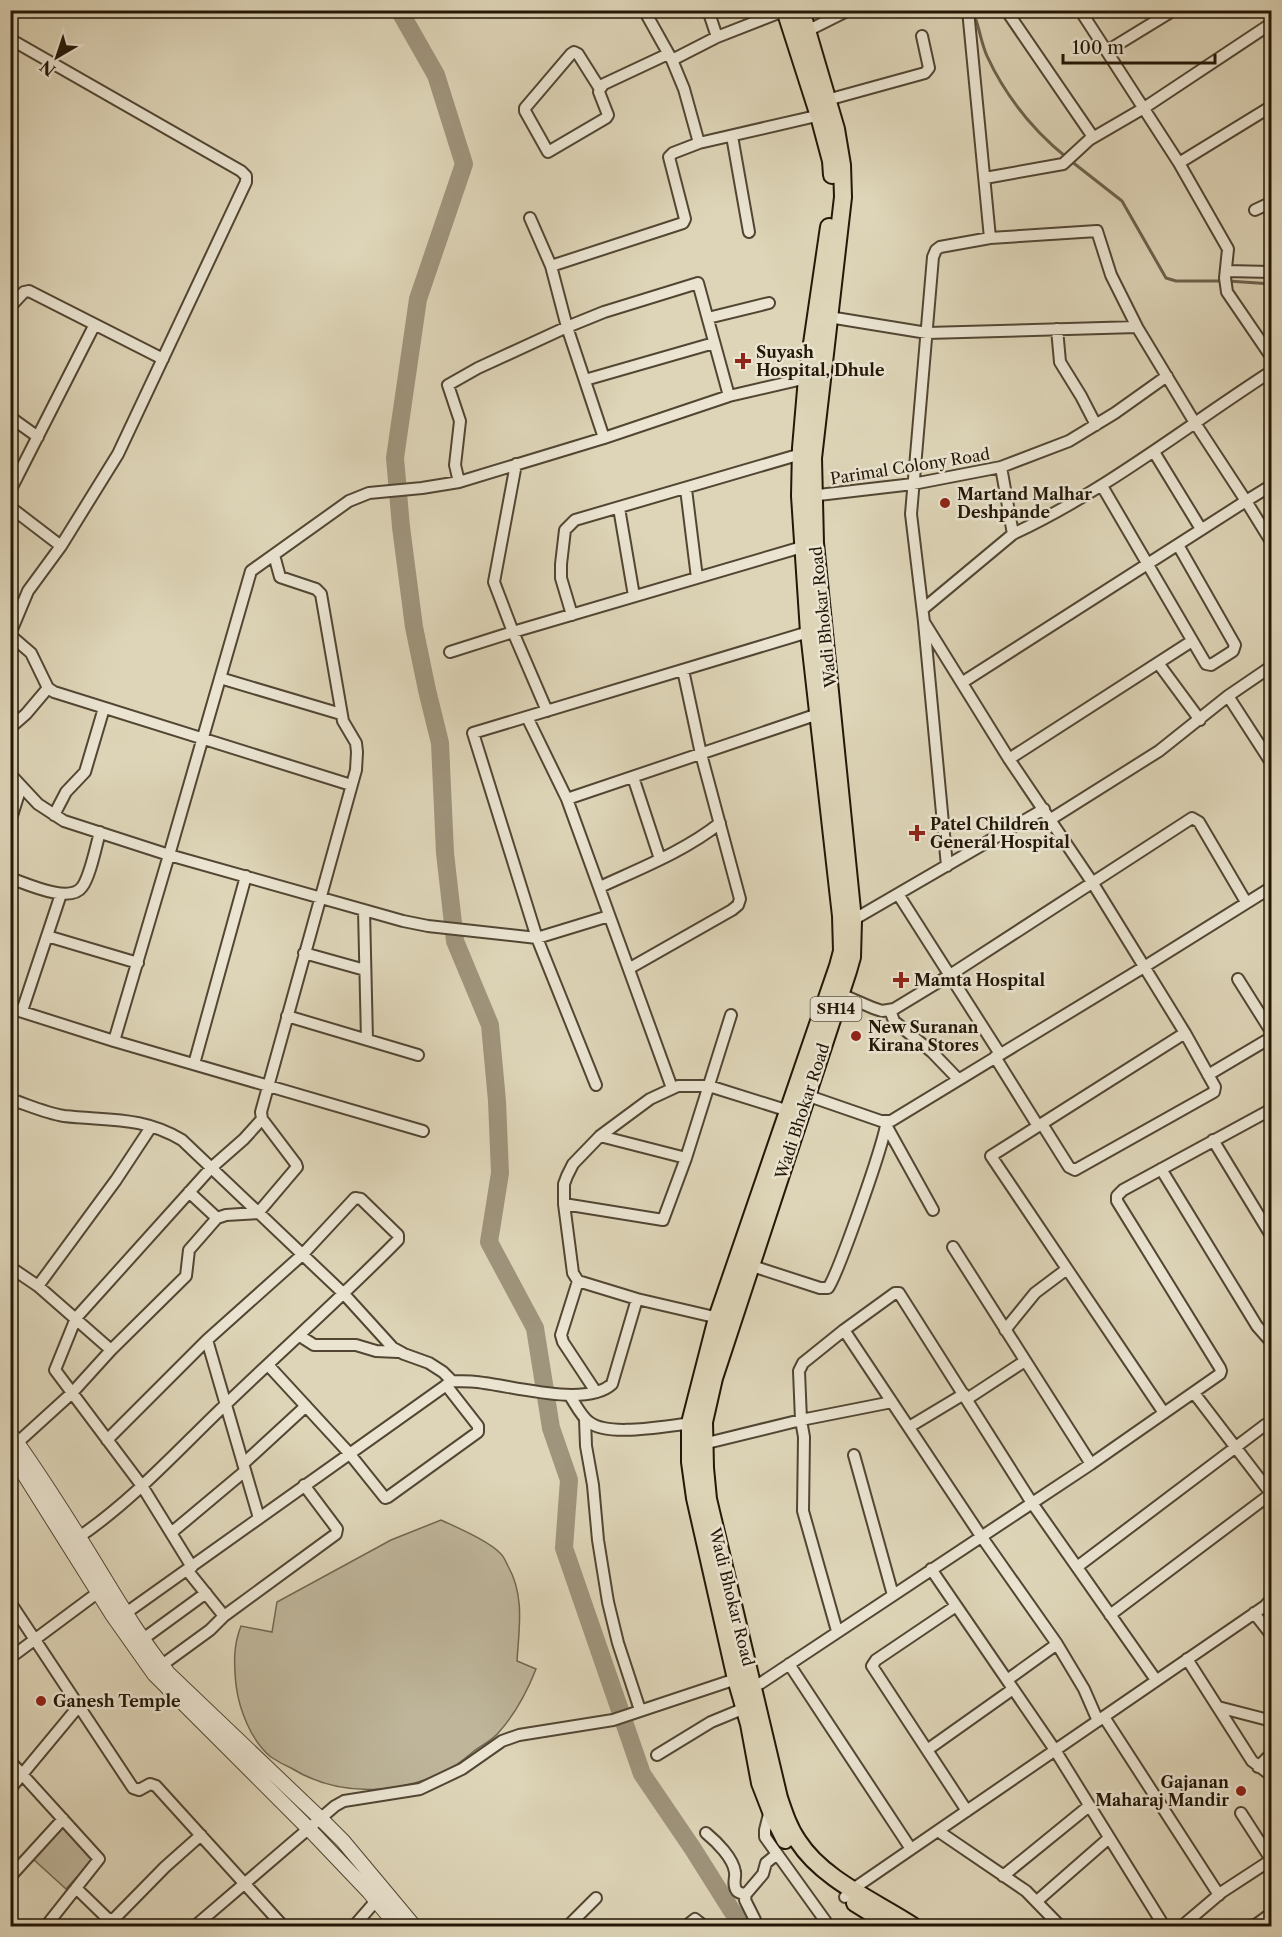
<svg xmlns="http://www.w3.org/2000/svg" width="1282" height="1937" font-family="'Libre Caslon Text',serif">
	<style>
		.green { fill: #beb59a; stroke: #716650; stroke-width: 1.5 }
		.lines { fill: none; stroke-linecap: round; stroke-linejoin: round }
		.stream { stroke: #6e624d; stroke-width: 3 }
		.river { stroke: #9f947c; stroke-width: 18 }
		.minor-casing { stroke: #524633; stroke-width: 14 }
		.tertiary-casing { stroke: #524633; stroke-width: 16 }
		.primary-casing { stroke: #241707; stroke-width: 20 }
		.minor { stroke: #eae4d1; stroke-width: 10 }
		.tertiary { stroke: #eae4d1; stroke-width: 14 }
		.primary { stroke: #ded5b8; stroke-width: 16 }
		.poi-dot { fill: #8f2418; stroke: #eae4d1; stroke-width: 2 }
		.labels { text-anchor: middle; stroke-width: 5; stroke-linejoin: round; paint-order: stroke }
		.shield { fill: #eae4d1; stroke: #5f5444; stroke-width: 1.5 }
		.shield-label { font-size: 15px; font-weight: bold; fill: #241707 }
		.poi-label { font-size: 16px; font-weight: bold; fill: #241707; stroke: #eae4d1; text-anchor: start }
		.street-label { font-size: 16px; fill: #241707; stroke: #eae4d1 }
	</style>
	<rect width="100%" height="100%" fill="#ded5b8"/>
	<filter id="stains"><feTurbulence type="fractalNoise" baseFrequency=".00333" numOctaves="4"/><feColorMatrix values="0 0 0 0 .2 0 0 0 0 .09 0 0 0 0 .02 0 0 0 .5 -.17"/></filter>
	<radialGradient id="worn" r=".72"><stop offset=".6" stop-color="#630" stop-opacity="0"/><stop offset="1" stop-color="#630" stop-opacity=".3"/></radialGradient>
	<path class="green" d="M441,1520C458,1528 489,1541 501,1554C504,1557 506,1562 508,1566C525,1596 519,1628 517,1661L536,1669C527,1692 516,1713 499,1732C493,1740 482,1745 474,1751C468,1756 462,1761 456,1765C406,1795 341,1799 291,1768C284,1765 277,1761 271,1757C251,1741 239,1709 236,1685C234,1664 233,1646 241,1626L272,1632L277,1602L391,1540Z
		M62,1825L94,1858L66,1889L33,1859Z"/>
	<g class="lines">
		<path class="stream" d="M971,17L976,20C980,32 982,45 987,56C1005,95 1033,130 1066,157
			M1071,161L1122,201L1166,278L1176,281H1222
			M1228,281L1272,284"/>
		<path class="river" d="M399,10L436,75L464,164L418,299L395,458L401,527L414,627L427,690L440,743L445,853L455,941L490,1025L497,1101L500,1173L489,1242L535,1328L551,1428L569,1480L564,1548L642,1774L693,1849L732,1911L745,1926"/>
		<defs>
			<path id="minor" d="M644,10L672,60L717,37L786,10
				M708,10L717,37
				M1006,10L1093,137
				M1080,10L1179,163L1228,249L1225,278L1227,292L1272,358
				M807,31L849,10
				M10,39L241,171L246,176V182L118,454L61,546L28,591L10,634
				M1107,51L1174,10
				M574,52L578,54L600,89L599,92L608,115L606,118L548,152L525,111V108L571,54Z
				M672,60L684,89L699,143L825,114
				M600,89L604,84L668,54
				M827,100L925,73L929,68L922,36
				M732,136L749,232
				M1179,163L1272,106
				M985,178L1063,164L1089,140L1144,108L1272,23
				M1255,210L1272,202
				M530,218L551,266L567,327L604,438
				M990,238L1097,231L1111,275L1137,327
				M551,266L683,223L685,219L669,157L673,153L699,143
				M1226,271L1272,272
				M10,307L24,292L29,291L163,359
				M829,317L927,333L1137,327L1195,423L1246,501L963,682
				M708,318L769,303
				M1057,329L1060,362L1081,396L1096,425
				M585,380L714,343
				M10,417L38,437
				M1154,452L1201,529
				M516,464L494,582L513,632L547,711
				M459,482L455,465L460,421L448,385L478,368L567,327L604,312L698,283L729,396
				M1272,485L1246,501L1272,543
				M1102,486L1206,664L1211,665L1233,651L1235,645L1178,545
				M686,489L697,578
				M10,491L94,326
				M810,496L913,484L1001,467L1069,441L1115,413L1167,376
				M10,507L61,546
				M619,508L634,596
				M1013,534C1107,490 1185,427 1272,371
				M923,609L1013,534L1001,467
				M572,615L561,578V564L565,530L575,520L801,454
				M924,622L1009,759L1092,882L1185,1033L991,1156L1164,1413
				M10,635L31,653L48,688L54,692L351,785
				M450,652L513,632L809,545
				M1158,663L1200,720
				M220,678L341,714
				M1228,696L1272,764
				M527,717L567,799
				M10,728L26,714L48,688
				M1009,759L1192,641
				M10,774L38,804L64,821L169,855L251,571L349,501L369,493L422,488L459,482L604,438L729,396L807,378
				M633,777L660,859
				M54,815L66,792L85,772L104,708
				M1051,819L1159,751L1228,696L1272,666
				M10,822L21,787
				M947,866L924,622L911,514L933,257L936,250L940,247L990,238L968,10
				M10,878C27,884 70,904 82,887C90,877 96,846 100,832
				M600,887C641,868 685,851 720,823
				M898,894L1000,1054
				M364,910L367,1040
				M853,920L1044,809
				M47,936L138,963
				M304,953L365,970
				M630,968L732,910L738,905L740,899L701,754L683,670
				M1238,979L1272,1033
				M836,992L873,1008L882,1011L894,1009L950,975L1192,818L1199,822L1246,902
				M10,1008L114,1041L169,855L403,921L428,926L537,938L609,916
				M890,1010L894,1021L932,1052L958,1079
				M22,1011L61,894
				M287,1016L418,1055
				M114,1041L423,1131
				M995,1057L1038,1126
				M194,1064L246,876
				M1208,1075L1272,1037
				M596,1085L537,938L473,733L815,630
				M672,1088L567,799L824,712
				M803,1094L881,1121H891L1144,967L1272,887
				M10,1099C28,1105 46,1113 64,1116C108,1121 142,1116 182,1140L344,1294L393,1348L404,1354L429,1363L443,1372L452,1381
				M1042,1124L1069,1167L1075,1170L1214,1092L1215,1087L1185,1033
				M887,1127L933,1210
				M600,1136L686,1158
				M1213,1140L1272,1237
				M1161,1169L1257,1326L1272,1343
				M189,1192L217,1218
				M564,1204L663,1220L686,1158L731,1015
				M953,1247L1091,1464
				M746,1264L820,1288H828C837,1276 888,1134 886,1122
				M10,1267L38,1286L111,1350
				M578,1281L561,1335L563,1342L596,1392
				M38,1286L116,1180L151,1127
				M723,1319L637,1299L578,1281L573,1273L564,1204V1184L567,1176L573,1164L600,1136L650,1099L678,1086H709L792,1112
				M844,1330L981,1536L1057,1644L1084,1689L1098,1721
				M1005,1330L1035,1293L1067,1269
				M300,1336L314,1345H356L376,1351L398,1352
				M207,1340L259,1518
				M268,1365L349,1453L385,1498L388,1497L478,1432V1426L446,1385
				M1194,1393L1272,1495
				M570,1396C576,1405 581,1416 589,1422C609,1438 669,1425 694,1423
				M967,1399L1025,1361
				M585,1419L586,1446L593,1485L598,1540L608,1602L618,1643L640,1710
				M909,1427L964,1394
				M17,1443L72,1393L111,1350L186,1276L189,1250L217,1218L226,1215L258,1213L297,1167L296,1164L262,1119L261,1112L356,770L357,752L356,743L343,721L321,594L316,589L280,577L274,555
				M703,1444L801,1420L892,1402
				M854,1455L893,1595
				M243,1464L306,1406
				M171,1533L245,1471
				M79,1537C133,1500 177,1451 224,1406C282,1350 342,1297 398,1240V1235L361,1199L355,1198L302,1255L207,1340L107,1440
				M192,1567L142,1486L55,1370L76,1318L211,1168L244,1139L262,1119
				M1077,1567L1265,1425L1272,1424
				M931,1569L1055,1750L1164,1926
				M187,1570L224,1616
				M10,1602L133,1788L139,1790L150,1784L156,1786L283,1926
				M956,1606L876,1660L872,1666L967,1811
				M126,1613L452,1381C462,1381 474,1381 484,1383C516,1387 587,1407 612,1384L637,1299
				M1254,1613L1272,1636
				M1110,1615L1272,1493
				M837,1631L803,1511L804,1437L801,1420L799,1371L803,1363L844,1330L895,1293H899L1032,1503L1156,1680
				M143,1639L206,1593
				M10,1658L104,1588
				M1187,1659L1252,1761L1272,1776
				M789,1664L911,1849
				M162,1665L210,1630L224,1616L336,1534L337,1529L304,1485
				M1007,1680L1057,1644
				M753,1687L761,1683L1091,1464L1220,1374L1221,1371L1220,1368L1117,1201V1196L1123,1190L1272,1109
				M1218,1707L1272,1721
				M1104,1717L1219,1895
				M927,1750L1013,1689
				M657,1755L711,1722L745,1708
				M10,1761L99,1859L46,1926
				M1258,1767L1272,1753
				M10,1789L78,1707
				M770,1810L765,1830V1837L829,1926
				M1241,1813L1272,1861
				M938,1831L1026,1891L1060,1926
				M706,1833C717,1842 733,1858 735,1872C736,1878 732,1885 737,1891C740,1894 742,1893 746,1894
				M1003,1876L1089,1806
				M10,1877L63,1819
				M76,1888L108,1919H114L165,1867L201,1835
				M845,1897L853,1889L1265,1606L1272,1598
				M1037,1901L1109,1838
				M195,1926L335,1806L344,1801L420,1789L462,1769L502,1741L519,1735L613,1720L742,1677
				M354,1926L381,1895
				M568,1926L596,1898
				M686,1926L695,1919L704,1926
				M756,1926L755,1920L745,1900L746,1894L763,1874L766,1863L777,1854
				M1182,1926L1222,1892L1271,1860
				M1254,1926L1272,1913"/>
			<path id="tertiary" d="M10,1433C35,1467 57,1502 79,1537C108,1583 134,1631 168,1673L321,1819L343,1841L414,1926
				M10,1452L113,1616L154,1674L309,1829L369,1892L397,1926"/>
			<path id="primary" d="M785,10L819,116L831,161L832,175
				M801,10L836,129L842,165L843,197L813,458L815,543L853,920L852,957L848,971L714,1378L704,1422L705,1468L708,1499L779,1798C784,1813 789,1828 798,1841C823,1880 875,1901 913,1926
				M785,1840L772,1814L760,1783L749,1724L736,1679L695,1498L690,1462V1423L717,1318L838,966L842,951L841,916L809,632L800,496L801,448L807,378L829,227
				M855,1903L892,1926"/>
		</defs>
		<use href="#minor" class="minor-casing"/>
		<use href="#tertiary" class="tertiary-casing"/>
		<use href="#primary" class="primary-casing"/>
		<use href="#minor" class="minor"/>
		<use href="#tertiary" class="tertiary"/>
		<use href="#primary" class="primary"/>
	</g>
	<g class="poi-dot">
		<path d="M740 352h6v6h6v6h-6v6h-6v-6h-6v-6h6z"/>
		<circle cx="945" cy="503" r="6"/>
		<path d="M914 824h6v6h6v6h-6v6h-6v-6h-6v-6h6z"/>
		<path d="M898 971h6v6h6v6h-6v6h-6v-6h-6v-6h6z"/>
		<circle cx="856" cy="1036" r="6"/>
		<circle cx="41" cy="1701" r="6"/>
		<circle cx="1241" cy="1791" r="6"/>
	</g>
	<g class="labels">
		<rect class="shield" x="810.5" y="997" width="51" height="24" rx="4.5"/>
		<g class="shield-label">
			<text x="836" y="1014">SH14</text>
		</g>
		<g class="poi-label">
			<text x="756" y="358">Suyash<tspan x="756" dy="18">Hospital, Dhule</tspan></text>
			<text x="957" y="500">Martand Malhar<tspan x="957" dy="18">Deshpande</tspan></text>
			<text x="930" y="830">Patel Children<tspan x="930" dy="18">General Hospital</tspan></text>
			<text x="914" y="986">Mamta Hospital</text>
			<text x="868" y="1033">New Suranan<tspan x="868" dy="18">Kirana Stores</tspan></text>
			<text x="53" y="1707">Ganesh Temple</text>
			<text x="1229" y="1788" text-anchor="end">Gajanan<tspan x="1229" dy="18">Maharaj Mandir</tspan></text>
		</g>
		<g class="street-label">
			<text transform="translate(910 466) rotate(-9)" y="6">Parimal Colony Road</text>
			<text transform="translate(823 617) rotate(-96)" y="6">Wadi Bhokar Road</text>
			<text transform="translate(802 1111) rotate(-72)" y="6">Wadi Bhokar Road</text>
			<text transform="translate(732 1597) rotate(76)" y="6">Wadi Bhokar Road</text>
		</g>
	</g>
	<rect width="1282" height="1937" fill="none" stroke="#ded5b8" stroke-width="36"/>
	<rect x="12" y="12" width="1258" height="1913" fill="none" stroke="#241707" stroke-width="3"/>
	<rect x="18" y="18" width="1246" height="1901" fill="none" stroke="#241707" stroke-width="1.5"/>
	<g transform="translate(57 57) rotate(219)" stroke="#eae4d1" stroke-width="4.5" paint-order="stroke">
	<path d="M0-4.5L10 22L0 15L-10 22Z" fill="#241707"/>
	<text y="-9" font-size="16" font-weight="bold" text-anchor="middle" fill="#241707">N</text>
	</g>
	<path d="M1063 54v9h152v-9" fill="none" stroke="#241707" stroke-width="3"/>
	<text x="1072" y="54" font-size="18" fill="#241707" stroke="#eae4d1" stroke-width="4.5" paint-order="stroke">100 m</text>
	<rect width="100%" height="100%" filter="url(#stains)"/>
	<rect width="100%" height="100%" fill="url(#worn)"/>
</svg>
